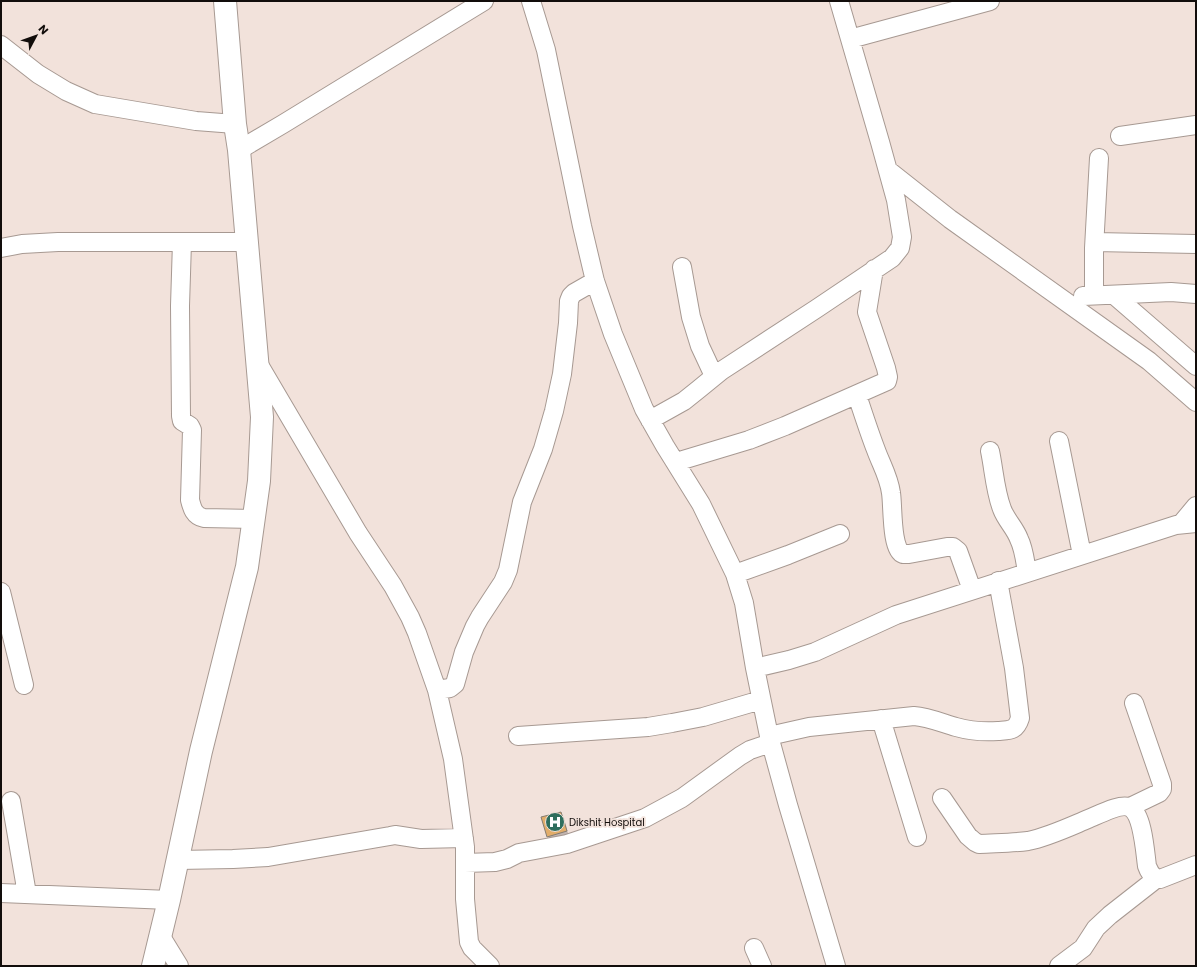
<svg xmlns="http://www.w3.org/2000/svg" width="1197" height="967" font-family="Poppins,sans-serif">
	<style>
		.shadow { fill: #0003 }
		.building { fill: #e2ad6a; stroke: #847b70 }
		.lines { fill: none; stroke-linecap: round; stroke-linejoin: round }
		.minor-casing { stroke: #a79992; stroke-width: 20 }
		.major-casing { stroke: #a79992; stroke-width: 24 }
		.minor { stroke: #fff; stroke-width: 18 }
		.major { stroke: #fff; stroke-width: 22 }
		.labels { text-anchor: middle; stroke-width: 3.5; stroke-linejoin: round; paint-order: stroke }
		.poi-label { font-size: 10px; fill: #120d0b; stroke: #f2e2db; text-anchor: start }
	</style>
	<rect width="100%" height="100%" fill="#f2e2db"/>
	<path class="shadow" d="M561,813L564,818L569,837L551,842L548,836Z"/>
	<path class="building" d="M561,812L567,831L547,837L541,817Z"/>
	<g class="lines">
		<defs>
			<path id="minor" d="M531,1L546,50L582,226L595,281L613,334L644,409L665,446L701,504L735,574L744,603L755,668L769,736L788,805L836,966
				M850,39L990,1
				M1,45L38,74L66,91L95,104L196,121L235,124
				M1120,136L1196,125
				M239,150L283,124L484,1
				M888,170L950,219L1149,361L1196,402
				M182,242L180,306L181,416L182,421L190,426L192,430L190,500C192,508 194,516 204,518L254,519
				M1095,242L1196,244
				M1,248L22,244L58,242H246
				M682,267L691,317L700,346L714,376
				M1094,295V248L1099,158
				M1114,295L1196,366
				M1083,296L1171,292L1196,294
				M258,363L358,533L393,586L410,617L417,633L437,690L453,759L465,847V899L469,942L472,948L490,966
				M857,395C863,413 869,432 876,450C881,464 889,477 891,493C893,504 891,550 903,554C904,554 909,554 909,554L947,547H953L958,551L972,590
				M650,420L684,401L699,389L721,371L816,309L892,258L900,248L902,237L896,200L880,142L839,1
				M1059,441L1082,555
				M990,451C994,470 995,491 1002,509C1006,520 1015,528 1019,539C1024,549 1025,561 1027,572
				M676,462L749,440L785,426L887,381L888,377L886,368L867,312L874,269
				M1181,524L1196,506
				M735,574L788,555L840,534
				M1,592L24,685
				M755,668L789,660L815,652L896,615L1176,525L1196,523
				M437,690L450,688L455,684L464,652L475,626L480,617L503,582L508,570L522,502L543,449L554,411L562,374L568,323L569,301L571,296L574,293L595,281
				M881,719L917,837
				M518,736L648,727L672,723L703,717L761,700
				M769,736L809,727L914,716C928,717 942,723 956,727C970,731 983,732 998,731C1010,730 1016,731 1020,718L1014,668L998,581
				M942,798L968,836L975,842L979,844C995,843 1012,843 1028,841C1048,837 1069,827 1088,819C1098,815 1122,802 1131,808C1143,816 1145,852 1147,866C1149,872 1151,875 1156,879H1160L1196,865
				M11,801L27,894
				M1130,807L1159,793L1162,789V784L1134,703
				M178,860L233,859L268,857L390,836L395,835L421,839L464,838
				M465,863L495,862L507,859L519,853L567,844L645,818L682,798L740,756L750,750L771,743
				M1,893L169,900
				M160,935L179,966
				M754,948L762,966
				M1059,966L1083,948L1096,928L1110,915L1156,879"/>
			<path id="major" d="M153,966L169,900L201,751L247,567L259,481L262,417L239,150L235,124L225,1"/>
		</defs>
		<use href="#minor" class="minor-casing"/>
		<use href="#major" class="major-casing"/>
		<use href="#minor" class="minor"/>
		<use href="#major" class="major"/>
	</g>
	<defs>
		<symbol id="hospital-disc" viewBox="-11 -11 22 22"><circle r="9.5" fill="#2e6e5d" stroke="#f2e2db"/><path d="M-5-5h3v3.5h4V-5h3V5h-3V1.5h-4V5h-3Z" fill="#fff"/></symbol>
	</defs>
	<g fill-rule="evenodd">
		<use href="#hospital-disc" x="544" y="811" width="22" height="22"/>
	</g>
	<g class="labels">
		<g class="poi-label">
			<text x="569" y="826">Dikshit Hospital</text>
		</g>
	</g>
	<rect width="1197" height="967" fill="none" stroke="#120d0b" stroke-width="4"/>
	<g transform="translate(36 36) rotate(49)" stroke="#f2e2db" stroke-width="3" paint-order="stroke">
	<path d="M0-3L7 15L0 10L-7 15Z" fill="#120d0b"/>
	<text y="-6" font-size="11" font-weight="bold" text-anchor="middle" fill="#120d0b">N</text>
	</g>
</svg>
